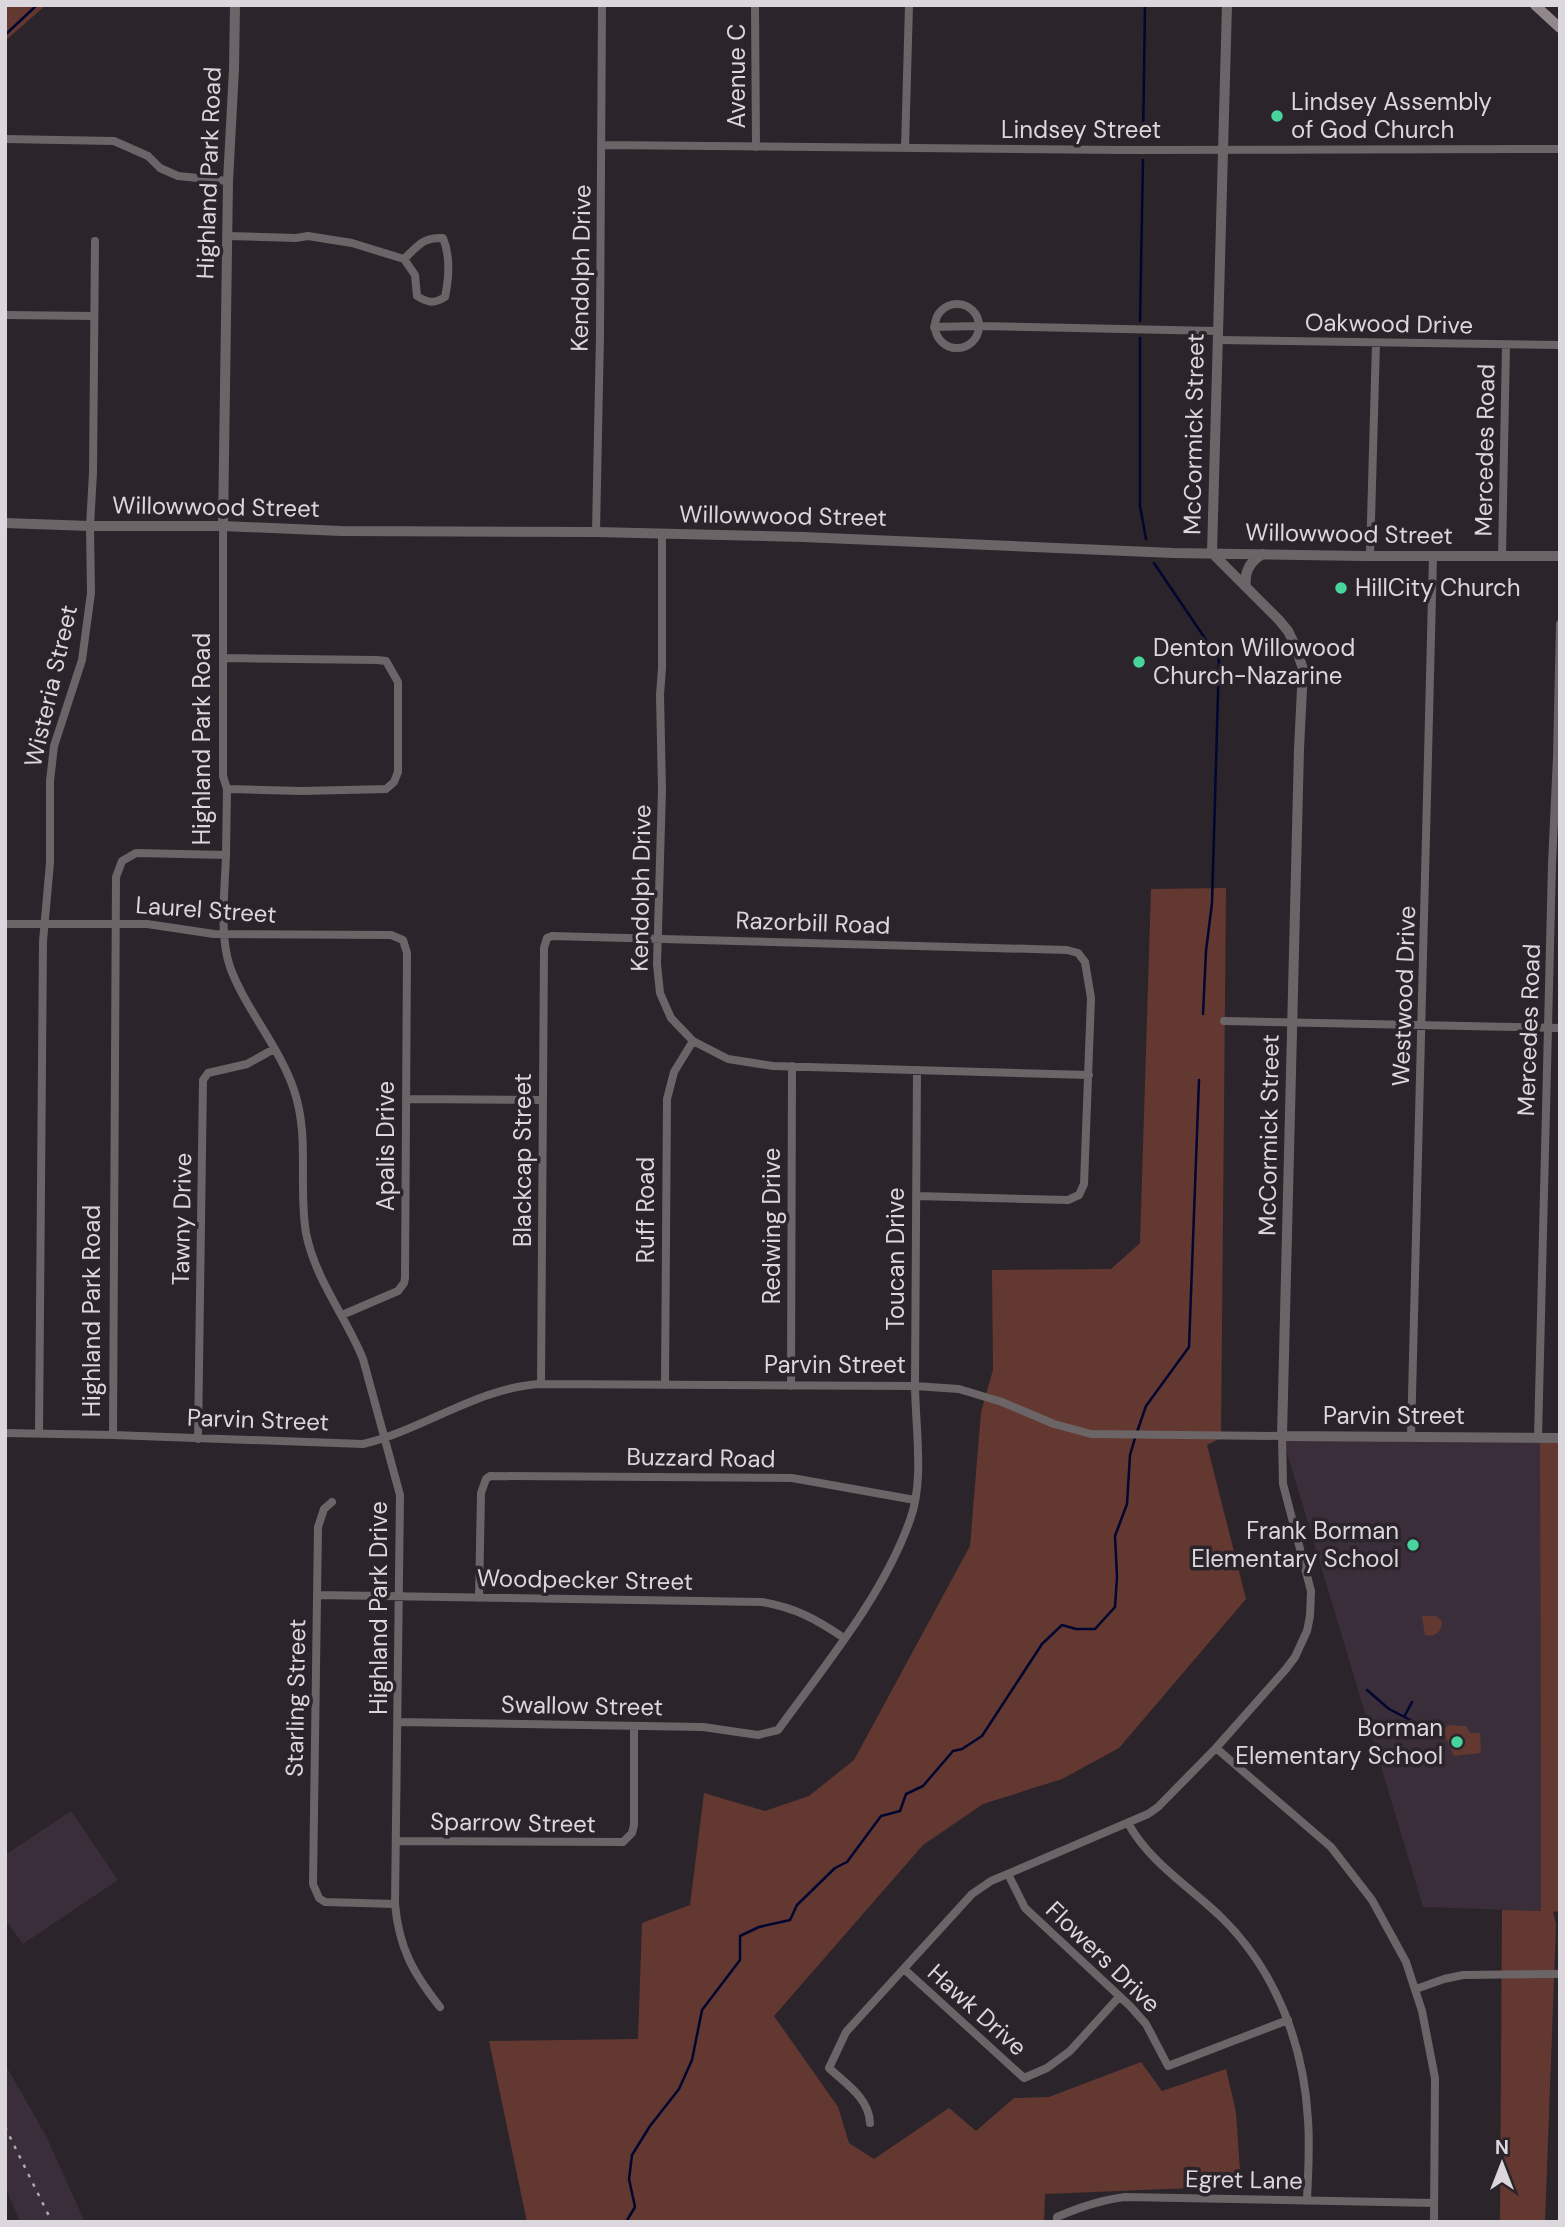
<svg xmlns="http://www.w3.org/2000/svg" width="1565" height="2227" font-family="'DM Sans',sans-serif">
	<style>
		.built { fill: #3a2e3a }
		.green { fill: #633831 }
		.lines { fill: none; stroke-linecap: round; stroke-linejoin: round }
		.stream { stroke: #000630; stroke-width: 2.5 }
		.minor { stroke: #6b6567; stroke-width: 8 }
		.tertiary { stroke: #6b6567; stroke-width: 10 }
		.secondary { stroke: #91888b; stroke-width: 10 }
		.rail { stroke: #ada7ad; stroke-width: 2.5; stroke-dasharray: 3.5 7; stroke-linecap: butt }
		.poi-dot { fill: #47d49d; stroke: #2b242b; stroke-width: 2.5 }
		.labels { text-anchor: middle; stroke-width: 7; stroke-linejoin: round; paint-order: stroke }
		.street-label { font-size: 24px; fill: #dcd7dc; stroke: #2b242b }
		.poi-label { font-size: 24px; fill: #dcd7dc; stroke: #2b242b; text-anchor: start }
	</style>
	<rect width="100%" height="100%" fill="#2b242b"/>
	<path class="built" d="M1282,1436L1540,1438L1541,1911L1423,1907Z
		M71,1811L118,1880L23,1944L5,1919V1855Z
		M5,2064L46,2136L85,2222H20L5,2186Z"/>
	<path class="green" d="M5,5H46L5,41Z
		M1226,888L1221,1438L1207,1445L1246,1599L1119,1748L1062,1779L983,1804L923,1845L774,2016L838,2107L849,2143L874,2159L949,2108L976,2131L1014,2098L1049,2097L1141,2062L1162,2091L1226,2069L1236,2112L1241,2186L1045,2194L1044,2222H527L489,2041L638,2039L642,1923L690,1905L704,1793L765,1811L809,1796L854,1760L970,1546L981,1412L993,1370L992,1270L1111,1269L1140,1243L1151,889Z
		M1540,1438H1560V1911L1553,1912L1556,1924L1545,2222H1500L1502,1910L1541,1911Z
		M1422,1616H1436L1442,1621C1442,1631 1436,1638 1425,1635Z
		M1448,1725L1466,1726L1470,1733H1480L1481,1753L1454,1756L1443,1731Z"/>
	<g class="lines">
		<path class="stream" d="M5,35L37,5
			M1143,140L1145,5
			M1140,321L1143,160
			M1140,338V506L1146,539
			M1154,563L1219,659L1212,903L1206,951L1203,1014
			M1137,1432L1146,1406L1189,1347L1199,1080
			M1367,1690L1389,1709L1418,1724
			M1404,1717L1412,1702
			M626,2222L635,2207L629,2179L632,2155L650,2126L679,2089L692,2060L702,2010L740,1960V1936L759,1927L790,1920L797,1905L835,1868L847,1862L881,1816L900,1811L906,1794L923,1786L953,1751L962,1749L982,1736L1042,1644L1062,1625L1076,1629H1095L1115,1607L1117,1577L1115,1536L1127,1504L1130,1455L1135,1438"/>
		<path class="minor" d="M755,5L756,147
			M5,139L114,141L148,156L160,168L178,176L228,181
			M602,145L1123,150L1560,149
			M905,148L909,5
			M227,236L296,238L308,236L352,243L404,259L415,275L417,296C428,303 434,304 445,297C449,278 450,255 443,238C423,237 418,246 404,259
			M935 326a22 22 0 1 1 44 0a22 22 0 1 1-44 0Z
			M5,315L94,316
			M934,327L979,326L1217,331
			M1217,340L1560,345
			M596,532L600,335L602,5
			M662,534V668L660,695L662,790L657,964L660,993L671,1018L693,1041L728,1059L773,1066L1089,1075
			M1370,556L1376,343
			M1502,556L1506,345
			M224,658L377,660L386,661L398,682V772L394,782L386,789L302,791L227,789
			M226,855C225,889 219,935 230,967C246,1010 279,1046 294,1090C310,1137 298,1186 306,1233C315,1279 346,1317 363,1359L400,1495L395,1904C399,1948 413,1973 440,2007
			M5,924H147L214,934L391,935L403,940L407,953L405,1278L404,1283L398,1291L342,1315
			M1224,1021L1560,1028
			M406,1099L543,1100
			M541,1384L544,948L547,938L552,936L1067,950L1078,953L1085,962L1091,998L1084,1184L1079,1195L1068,1200L916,1196
			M665,1385L667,1099L674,1072L693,1041
			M791,1386L792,1066
			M5,1433L113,1435L116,877L122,861L136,853L226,855L227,789L223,776V526
			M39,1433L43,941L50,863V781L54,746L82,660L91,593L90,526L93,473L95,241
			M113,1435L363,1444C423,1430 479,1387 541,1384L915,1386L959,1389L1002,1402L1054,1424L1091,1434L1282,1436L1283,1484L1311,1591L1310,1616L1307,1631L1295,1657L1286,1669L1216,1748L1158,1807L1148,1814L991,1881L972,1894L846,2032L829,2068C846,2084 869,2098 870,2123
			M1411,1436L1433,556
			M1538,1438L1552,864L1557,757L1560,624
			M198,1439L203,1080L208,1073L247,1064L274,1049
			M332,1502L324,1509L318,1527L313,1884L319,1898L325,1902L395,1904
			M317,1595L762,1602C796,1608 816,1619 844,1638
			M479,1598L481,1493L486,1479L490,1476L792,1478L915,1500
			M398,1722L703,1727L758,1735L778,1730C825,1665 883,1596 910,1520C925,1480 915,1426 915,1383C915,1279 916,1175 917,1070
			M1216,1748L1331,1847L1372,1900L1406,1962L1422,2011L1435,2078L1434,2222
			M1128,1823C1149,1862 1190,1887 1222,1918C1276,1971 1304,2045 1308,2120C1310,2147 1308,2174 1307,2201
			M396,1841L623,1842L632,1833L634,1825V1726
			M1008,1874L1025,1908L1130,2006L1146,2024L1168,2066L1288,2020
			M904,1969L1024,2078L1047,2068L1070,2051L1119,1997
			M1416,1989L1444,1979L1463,1975L1560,1974
			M1057,2222V2217C1080,2207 1100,2200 1125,2197L1434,2203"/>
		<path class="tertiary" d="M1227,5L1212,553L1279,620L1288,631L1295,645L1303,669L1299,749L1282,1436L1560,1438
			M5,523L90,526H223L341,531L596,532L803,537L1173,553L1363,556H1560
			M223,526L228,181L234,69L235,5
			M1246,587C1244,572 1250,561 1263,554"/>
		<path class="secondary" d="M1535,5L1560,28"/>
		<path class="rail" d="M5,2127L52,2222"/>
	</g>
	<g class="poi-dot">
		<circle cx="1277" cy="116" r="7"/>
		<circle cx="1341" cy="588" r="7"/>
		<circle cx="1139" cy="662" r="7"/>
		<circle cx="1413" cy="1545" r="7"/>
		<circle cx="1457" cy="1742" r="7"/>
	</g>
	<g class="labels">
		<g class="street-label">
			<text transform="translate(737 76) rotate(-90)" y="8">Avenue C</text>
			<text x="1081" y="138">Lindsey Street</text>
			<text transform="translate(209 173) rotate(-88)" y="8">Highland Park Road</text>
			<text transform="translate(581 268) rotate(-89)" y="8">Kendolph Drive</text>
			<text transform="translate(1389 324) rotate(1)" y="8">Oakwood Drive</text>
			<text transform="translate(1194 434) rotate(-89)" y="8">McCormick Street</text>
			<text transform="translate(1485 450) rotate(-89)" y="8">Mercedes Road</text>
			<text transform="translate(216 507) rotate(1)" y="8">Willowwood Street</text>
			<text transform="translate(783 516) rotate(1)" y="8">Willowwood Street</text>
			<text transform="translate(1349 534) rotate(1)" y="8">Willowwood Street</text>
			<text transform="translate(51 686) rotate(-77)" y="8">Wisteria Street</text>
			<text transform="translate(202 739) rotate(-90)" y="8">Highland Park Road</text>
			<text transform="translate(641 888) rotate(-89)" y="8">Kendolph Drive</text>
			<text transform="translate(206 910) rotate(4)" y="8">Laurel Street</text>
			<text transform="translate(813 923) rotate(2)" y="8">Razorbill Road</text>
			<text transform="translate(1404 996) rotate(-88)" y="8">Westwood Drive</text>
			<text transform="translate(1529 1030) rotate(-88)" y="8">Mercedes Road</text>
			<text transform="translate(1269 1135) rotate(-89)" y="8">McCormick Street</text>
			<text transform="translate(386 1146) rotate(-90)" y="8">Apalis Drive</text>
			<text transform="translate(523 1160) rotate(-90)" y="8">Blackcap Street</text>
			<text transform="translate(646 1210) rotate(-90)" y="8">Ruff Road</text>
			<text transform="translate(182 1219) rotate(-89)" y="8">Tawny Drive</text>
			<text transform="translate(772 1226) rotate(-90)" y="8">Redwing Drive</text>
			<text transform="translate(896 1259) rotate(-90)" y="8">Toucan Drive</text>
			<text transform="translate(92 1311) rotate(-90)" y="8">Highland Park Road</text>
			<text x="835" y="1373">Parvin Street</text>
			<text x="1394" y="1424">Parvin Street</text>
			<text transform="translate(258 1420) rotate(2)" y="8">Parvin Street</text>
			<text transform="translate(701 1458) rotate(1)" y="8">Buzzard Road</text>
			<text transform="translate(585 1580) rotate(1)" y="8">Woodpecker Street</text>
			<text transform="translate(379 1608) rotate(-90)" y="8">Highland Park Drive</text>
			<text transform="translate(296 1698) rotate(-89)" y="8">Starling Street</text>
			<text transform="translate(582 1706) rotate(1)" y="8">Swallow Street</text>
			<text transform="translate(513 1823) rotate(1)" y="8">Sparrow Street</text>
			<text transform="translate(1103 1957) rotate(44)" y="8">Flowers Drive</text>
			<text transform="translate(977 2010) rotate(42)" y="8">Hawk Drive</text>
			<text transform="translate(1244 2180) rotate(1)" y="8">Egret Lane</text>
		</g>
		<g class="poi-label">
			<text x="1291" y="110">Lindsey Assembly<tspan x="1291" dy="28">of God Church</tspan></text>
			<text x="1355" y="596">HillCity Church</text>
			<text x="1153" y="656">Denton Willowood<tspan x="1153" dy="28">Church-Nazarine</tspan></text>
			<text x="1399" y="1539" text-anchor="end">Frank Borman<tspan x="1399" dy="28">Elementary School</tspan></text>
			<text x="1443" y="1736" text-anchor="end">Borman<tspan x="1443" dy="28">Elementary School</tspan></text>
		</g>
	</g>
	<rect width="1565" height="2227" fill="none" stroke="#dcd7dc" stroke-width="14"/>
	<g transform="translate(1502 2164)" stroke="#2b242b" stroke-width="5" paint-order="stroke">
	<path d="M0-5L12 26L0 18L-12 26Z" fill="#dcd7dc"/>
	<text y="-10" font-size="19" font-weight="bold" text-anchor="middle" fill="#dcd7dc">N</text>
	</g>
</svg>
